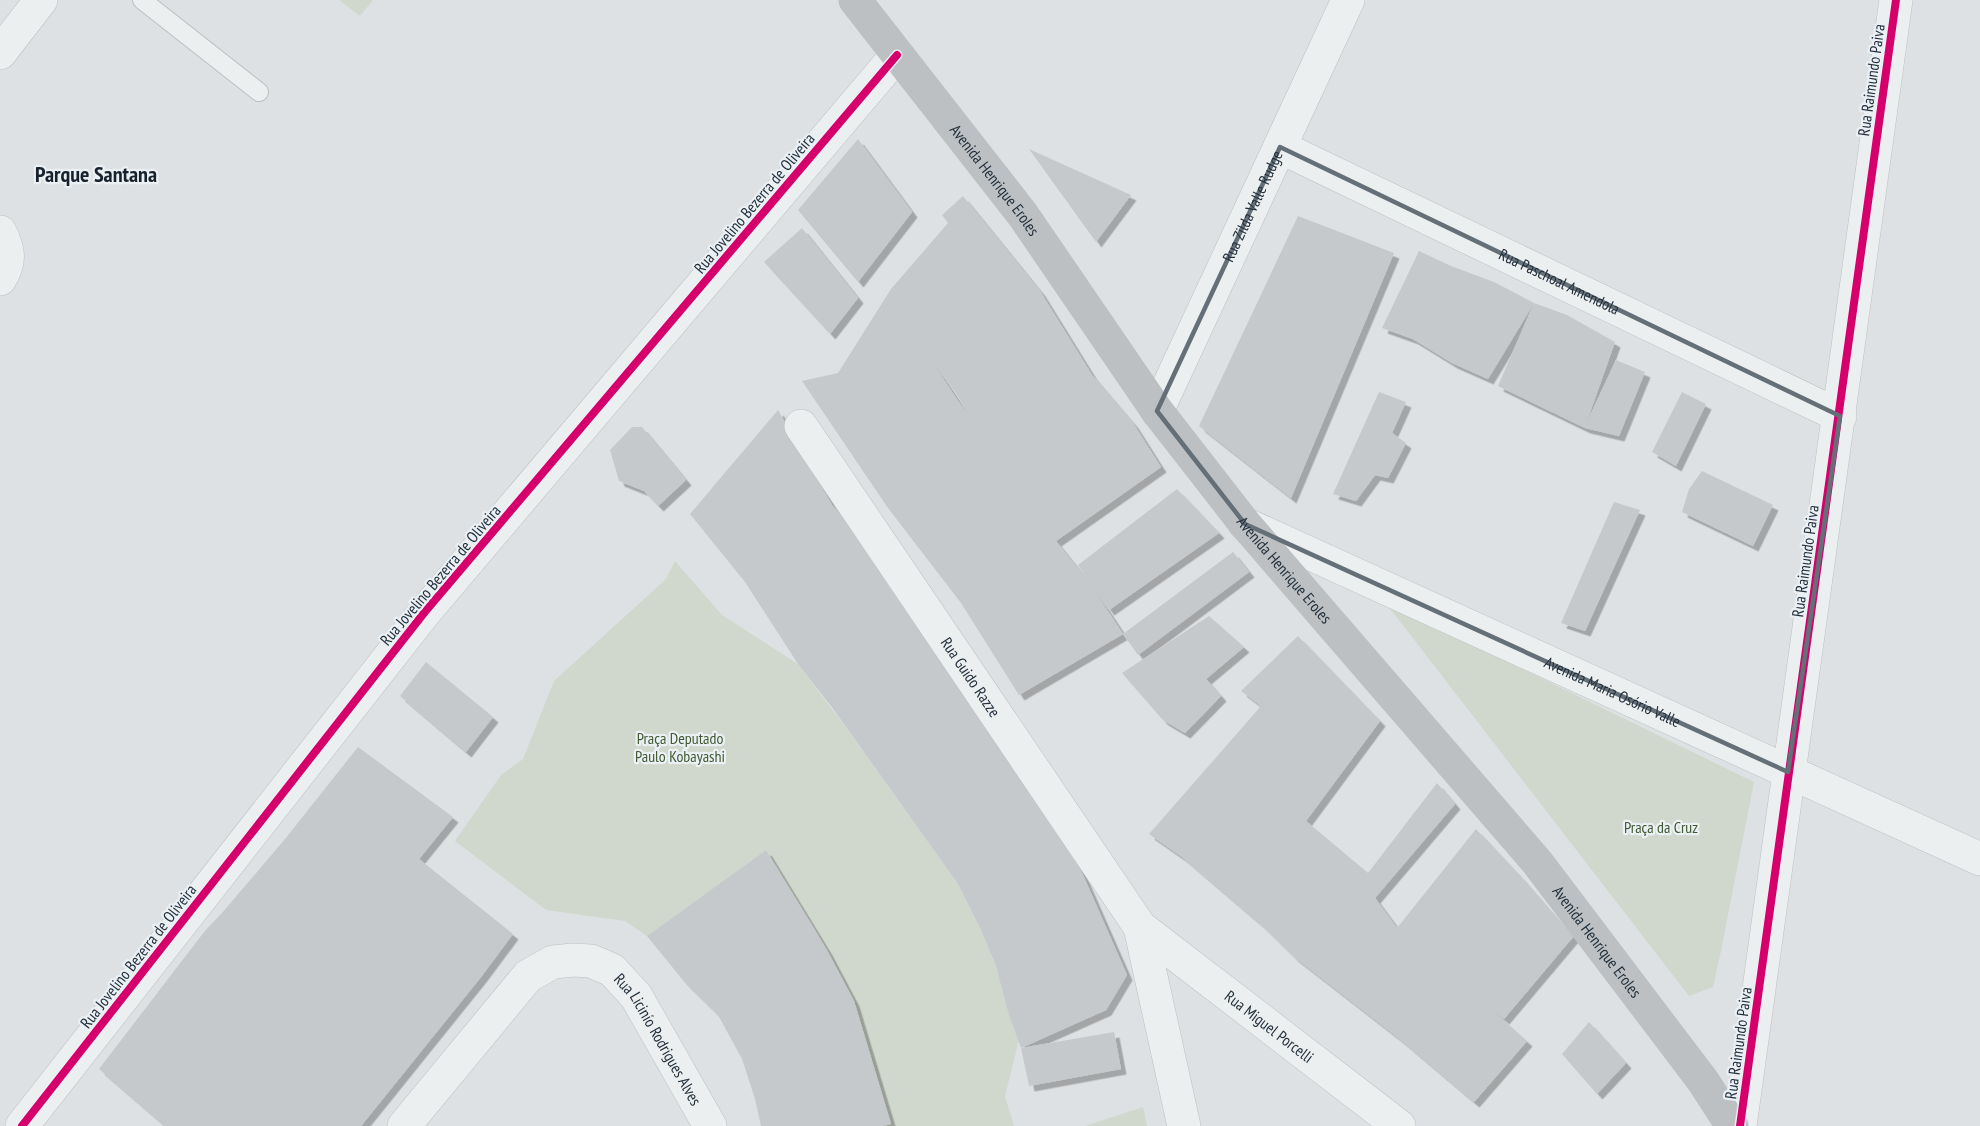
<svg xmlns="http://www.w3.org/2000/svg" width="1980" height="1126" font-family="'PT Sans Narrow',sans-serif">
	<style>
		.green { fill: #d0d8cd }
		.building { fill: #c6c9cb; fill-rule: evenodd; filter: url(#shadow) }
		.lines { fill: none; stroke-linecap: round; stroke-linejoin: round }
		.lane-casing { stroke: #bcbfc1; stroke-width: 20 }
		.street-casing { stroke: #bcbfc1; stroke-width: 34 }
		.lane { stroke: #eceff0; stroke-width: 18 }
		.street { stroke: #eceff0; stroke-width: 33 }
		.secondary { stroke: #bcc0c3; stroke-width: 33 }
		.cycleway-casing { stroke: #eaf0f4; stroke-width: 11 }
		.cycleway { stroke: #d6006c; stroke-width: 8 }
		.marked { fill: none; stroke: #656f77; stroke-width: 4.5; stroke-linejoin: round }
		.labels { text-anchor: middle; stroke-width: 4.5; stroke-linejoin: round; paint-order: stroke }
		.street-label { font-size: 16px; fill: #24313d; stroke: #eaf0f4 }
		.park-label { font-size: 16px; fill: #3f5931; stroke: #eaf0f4 }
		.district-label { font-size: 22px; font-weight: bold; fill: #17222d; stroke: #eaf0f4 }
	</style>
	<defs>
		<filter id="shadow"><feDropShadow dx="5.5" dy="5.5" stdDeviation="0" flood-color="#0004"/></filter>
	</defs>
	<rect width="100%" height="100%" fill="#dee1e3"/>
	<path class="green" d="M339,0H373L360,16Z
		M675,561L722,615L798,664L847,729L958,884L981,930L996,966L1019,1040L1005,1096L1014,1126H883L891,1124L854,1001L815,929L766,850L647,936L625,921L546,910L455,841L501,775L523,759L554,681L666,579Z
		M1385,602L1754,782L1721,951L1713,987L1689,996Z
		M1143,1107L1147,1126H1085Z"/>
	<path class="building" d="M858,139L912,212L858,282L798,210Z
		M1029,149L1131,195L1096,242Z
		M963,196L1040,291L1092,375L1133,423L1161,467L1056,541L1090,584L1078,565L1177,489L1219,533L1109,610L1094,590L1123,634L1019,695L961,603L888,508L802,381L838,373L891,289L948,223L942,215ZM933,363L955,392L971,418L958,401Z
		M1298,216L1394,253L1291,498L1199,426Z
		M802,228L858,298L830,334L764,262Z
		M1419,251L1451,266L1494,282L1534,303L1567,315L1615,342L1586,424L1616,360L1645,372L1619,436L1585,428L1498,386L1534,303L1488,379L1452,363L1413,339L1382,328Z
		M1379,392L1406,402L1392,433L1406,443L1388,478L1375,475L1356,501L1333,494Z
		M1682,392L1706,404L1676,466L1652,452Z
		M778,410L832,505L900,588L1055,821L1083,875L1127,975L1106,1010L1021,1048L1114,1032L1121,1069L1029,1086L1021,1048L1009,1015L996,966L981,930L958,884L831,706L798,664L745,582L690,514Z
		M632,427H642L686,480L658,506L644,491L619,481L610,450Z
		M1702,471L1773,505L1753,546L1682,512L1689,489Z
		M1614,502L1640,510L1585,631L1561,623Z
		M1233,552L1249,572L1138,655L1123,634Z
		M1209,616L1244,647L1206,679L1221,696L1185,733L1163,720L1122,673Z
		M1298,636L1380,721L1306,821L1368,873L1437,783L1455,804L1375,898L1397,928L1476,829L1519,875L1573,937L1504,1019L1493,1011L1527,1041L1474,1102L1397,1037L1294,957L1258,922L1182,857L1149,834L1261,706L1241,691Z
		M426,662L493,717L466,752L400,696Z
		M358,747L453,817L419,859L513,934L481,977L361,1126H165L99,1069L204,932L222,913L285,839Z
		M766,850L827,950L854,1001L891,1124L883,1126H761L755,1099L742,1059L718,1015L686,984L647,936Z
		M1589,1022L1626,1063L1597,1094L1562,1054Z"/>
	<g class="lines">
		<defs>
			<path id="lane" d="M142,0L259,92"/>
			<g id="street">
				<path d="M0,53L41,0"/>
				<path id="s1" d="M1280,147L1840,416"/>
				<path d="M0,232C9,250 11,261 0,279"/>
				<path id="s2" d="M1157,411L1348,0"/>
				<path id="s3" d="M801,426L1140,927L1399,1126"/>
				<path id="s4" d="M1245,524L1980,859"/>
				<path d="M1140,927L1184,1126"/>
				<path d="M22,1126L424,613L897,55"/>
				<path id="s5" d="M404,1126L528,976L553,962L573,960L591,961L612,970L636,996L710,1126"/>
				<path d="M1740,1126C1791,750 1845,376 1896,0"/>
			</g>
		</defs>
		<use href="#lane" class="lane-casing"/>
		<use href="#street" class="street-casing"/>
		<use href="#lane" class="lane"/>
		<use href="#street" class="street"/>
		<path class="secondary" id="s6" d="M855,0L1023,215L1157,411L1245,524L1537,862L1703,1081L1732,1126"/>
		<defs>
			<path id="cycleway" d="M22,1126L424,613L897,55
				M1740,1126C1791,750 1845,376 1896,0"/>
		</defs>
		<use href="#cycleway" class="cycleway-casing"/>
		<use href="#cycleway" class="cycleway"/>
	</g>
	<path class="marked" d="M1280,147L1840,416L1788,772L1245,524L1157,411Z"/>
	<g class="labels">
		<g class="street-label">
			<text transform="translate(1871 80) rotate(-82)" y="6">Rua Raimundo Paiva</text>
			<text dy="6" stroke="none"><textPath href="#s6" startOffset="228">Avenida Henrique Eroles</textPath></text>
			<text transform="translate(754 203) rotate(-50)" y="6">Rua Jovelino Bezerra de Oliveira</text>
			<text dy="6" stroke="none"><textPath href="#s2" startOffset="226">Rua Zilda Valle Rudge</textPath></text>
			<text dy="6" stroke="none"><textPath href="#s1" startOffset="310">Rua Paschoal Amendola</textPath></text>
			<text transform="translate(1805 561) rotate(-82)" y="6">Rua Raimundo Paiva</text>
			<text dy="6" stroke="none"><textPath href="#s6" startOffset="714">Avenida Henrique Eroles</textPath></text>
			<text transform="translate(440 575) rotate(-50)" y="6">Rua Jovelino Bezerra de Oliveira</text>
			<text dy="6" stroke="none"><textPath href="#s3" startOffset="303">Rua Guido Razze</textPath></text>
			<text dy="6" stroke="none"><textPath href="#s4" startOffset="404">Avenida Maria Osório Valle</textPath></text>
			<text dy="6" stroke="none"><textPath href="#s6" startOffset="1200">Avenida Henrique Eroles</textPath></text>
			<text transform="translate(138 956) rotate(-52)" y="6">Rua Jovelino Bezerra de Oliveira</text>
			<text dy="6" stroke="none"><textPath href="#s3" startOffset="768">Rua Miguel Porcelli</textPath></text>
			<text dy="6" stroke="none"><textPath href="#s5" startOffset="368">Rua Licinío Rodrigues Alves</textPath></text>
			<text transform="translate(1738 1043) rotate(-82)" y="6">Rua Raimundo Paiva</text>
		</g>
		<g class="park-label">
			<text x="680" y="744">Praça Deputado<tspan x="680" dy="18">Paulo Kobayashi</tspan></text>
			<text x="1661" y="833">Praça da Cruz</text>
		</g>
		<g class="district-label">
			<text x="96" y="182">Parque Santana</text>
		</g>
	</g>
</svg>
